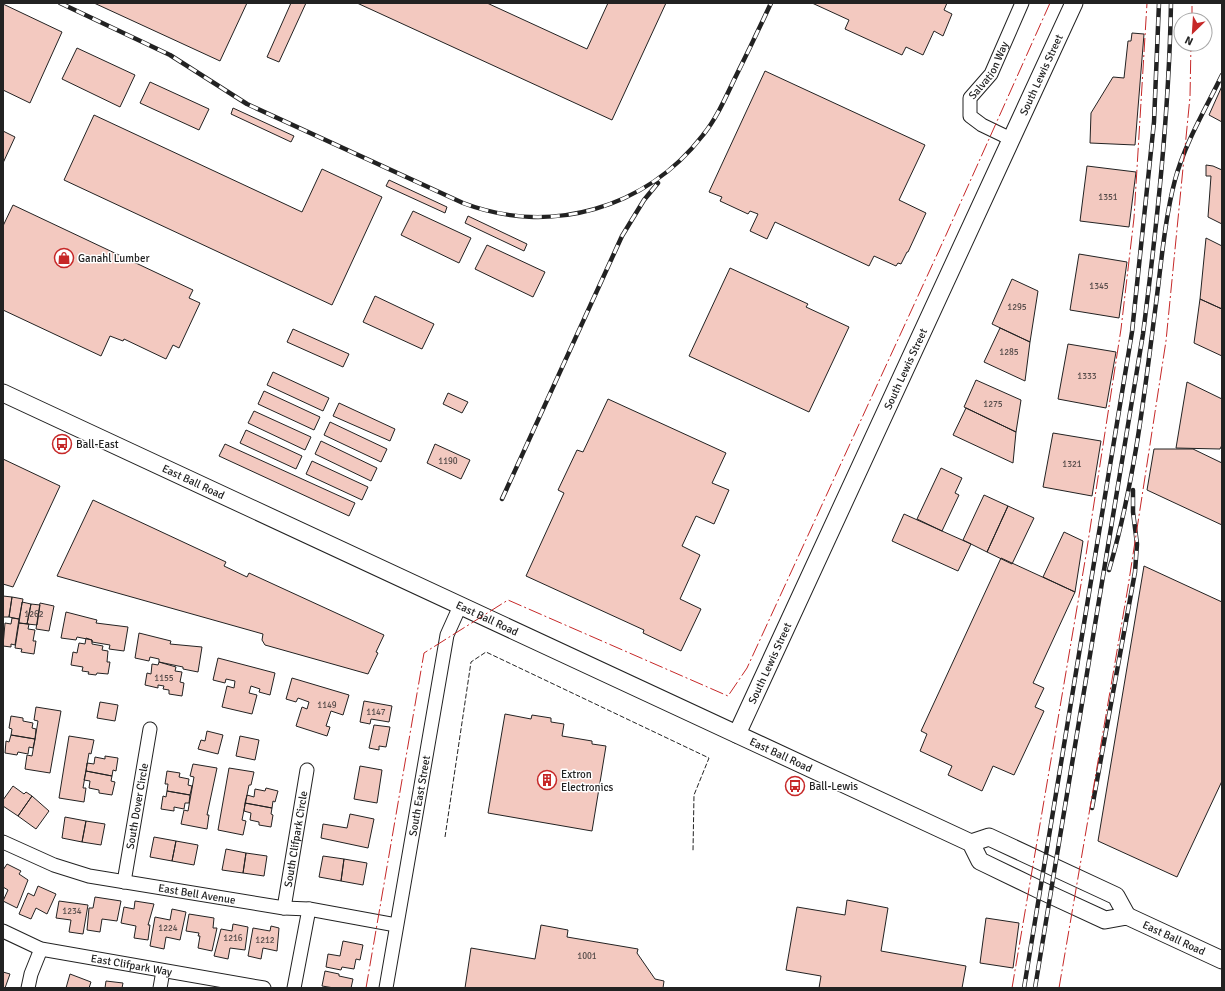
<svg xmlns="http://www.w3.org/2000/svg" width="1225" height="991" font-family="Signika,sans-serif">
	<style>
		.building { fill: #f3c9c0; stroke: #222 }
		.lines { fill: none; stroke-linecap: round; stroke-linejoin: round }
		.minor-casing { stroke: #222; stroke-width: 15 }
		.major-casing { stroke: #222; stroke-width: 19 }
		.minor { stroke: #fff; stroke-width: 13 }
		.major { stroke: #fff; stroke-width: 17 }
		.rail-casing { stroke: #222; stroke-width: 4.5 }
		.rail { stroke: #fff; stroke-width: 3; stroke-dasharray: 9; stroke-linecap: butt }
		.fence { stroke: #222; stroke-width: 1; stroke-dasharray: 5 2; stroke-linecap: butt }
		.power { stroke: #c62828; stroke-width: 1; stroke-dasharray: 14 3 2 3; stroke-linecap: butt }
		.labels { text-anchor: middle; stroke-width: 3; stroke-linejoin: round; paint-order: stroke }
		.number-label { font-size: 9px; fill: #564c4a }
		.street-label { font-size: 11px; fill: #222; stroke: #fff }
		.poi-label { font-size: 11px; fill: #222; stroke: #fff; text-anchor: start }
	</style>
	<rect width="100%" height="100%" fill="#fff"/>
	<path class="building" d="M94,3H247L220,61Z
		M291,3H306L279,62L267,57Z
		M357,3H487L587,49L608,3H666L612,120Z
		M812,3H947L944,10L952,14L943,36L934,31L923,55L906,47L902,55L845,29L849,20Z
		M3,4L62,32L30,103L3,90Z
		M1132,33L1144,34L1135,145L1090,143L1091,113L1113,77L1124,78L1128,41H1131Z
		M77,48L135,75L120,107L62,79Z
		M765,71L925,145L899,200L926,213L908,252H907L901,264L898,263L896,266L874,256L869,266L775,222L767,239L750,231L758,214L750,211L748,214L720,201L722,197L709,192Z
		M150,82L209,109L199,130L140,103Z
		M1222,86V122L1209,115Z
		M233,108L294,136L291,142L231,114Z
		M94,115L302,212L322,169L382,197L332,305L64,180Z
		M3,131L15,137L3,163Z
		M1206,165L1213,166L1222,170V224L1208,217L1211,176H1206Z
		M1087,166L1136,172L1129,227L1080,221Z
		M389,180L447,207L445,213L386,186Z
		M13,205L193,290L189,298L200,303L179,348L173,345L166,359L124,339L123,341L110,336L101,356L3,310V226Z
		M413,211L471,238L459,263L401,235Z
		M468,216L527,244L524,251L465,223Z
		M1206,238L1222,246V309L1200,299Z
		M487,245L545,272L533,297L475,269Z
		M1079,254L1127,262L1119,318L1070,310Z
		M730,268L808,304L806,307L849,327L809,412L689,356Z
		M1012,279L1038,291L1030,342L992,324Z
		M375,296L434,324L422,349L363,322Z
		M1200,299L1222,309V356L1194,343Z
		M1000,328L1030,342L1025,381L984,362Z
		M293,329L349,354L343,367L287,342Z
		M1068,344L1116,352L1106,408L1058,399Z
		M273,372L329,398L323,411L267,385Z
		M976,380L1021,400L1016,432L964,407Z
		M1187,382L1222,399V445L1220,449L1176,448Z
		M264,391L320,417L314,430L258,404Z
		M448,393L468,402L462,413L443,404Z
		M608,399L726,453L712,483L729,490L714,524L696,516L682,546L700,555L680,599L701,609L681,651L643,633L644,630L526,576L564,493L558,490L577,450L583,452Z
		M339,403L395,429L390,441L333,416Z
		M966,408L1016,432L1013,463L953,435Z
		M254,411L311,437L305,450L248,423Z
		M330,422L387,449L381,462L324,435Z
		M246,430L302,456L296,469L240,443Z
		M1053,433L1101,441L1092,496L1043,487Z
		M321,441L377,468L371,481L315,454Z
		M225,444L355,503L349,516L219,456Z
		M435,444L470,460L461,479L427,463Z
		M1154,449H1193L1222,463V525L1147,490Z
		M3,459L60,486L13,587L3,584Z
		M312,461L368,487L362,500L306,474Z
		M941,468L962,478L955,493L959,495L942,531L917,519Z
		M984,495L1008,506L987,552L963,540Z
		M93,500L226,562L224,566L247,577L249,573L384,635L376,652L378,653L368,674L265,645L262,640L263,634L57,576Z
		M1008,506L1034,518L1012,564L987,552Z
		M904,514L971,544L958,571L892,541Z
		M1064,532L1083,541L1075,592L1043,577Z
		M1001,558L1075,592L1033,683L1044,688L1035,707L1044,711L1014,775L993,766L982,791L948,775L952,766L920,751L927,734L921,731Z
		M1144,566L1222,602V781L1177,877L1098,841Z
		M3,596L12,597L9,617H3Z
		M12,597L23,599L19,619L9,617Z
		M22,602L31,604L27,624L19,623Z
		M40,603L54,606L49,631L36,629Z
		M31,604L40,605L37,625L27,624Z
		M66,612L97,620L96,623L128,627L124,651L109,649L110,645L92,642V640L77,637L76,640L61,638Z
		M12,618L19,619L15,645L11,644V647L3,646L5,623L11,624Z
		M19,623L29,624L28,629L35,630L33,641H36L34,654L21,652L22,649L15,648Z
		M139,633L171,641L170,644L202,647L198,672L183,669V667L159,662V659L150,657L149,661L135,658Z
		M86,638L92,640V644L103,646L102,650L108,651L107,662H110L108,674L97,673L96,675L88,674L89,672L82,671L83,667L71,665L73,652L77,653L79,643L85,644Z
		M218,658L275,673L270,695L259,692L260,689L251,686L249,693L257,695L252,714L222,707L227,686L234,688L235,681L226,679L225,683L213,680Z
		M159,662L176,667L175,671L182,672L180,682L184,683L182,696L169,694V690L163,689L164,686L158,685V688L145,685L147,673L151,674L152,664L158,665Z
		M292,678L349,695L343,715L331,711L326,726L330,727L327,736L296,726L302,707L307,709L309,702L298,698L296,702L286,699Z
		M364,701L392,706L389,722L371,719L370,724L360,722Z
		M100,702L118,705L115,721L97,718Z
		M36,707L61,711L50,773L25,769L27,755L32,756L35,739L38,721L34,720Z
		M505,714L531,719L532,715L551,718V722L564,724L562,736L592,741V744L606,746L592,831L488,813Z
		M11,716L23,718V721L33,723L32,728L36,729L35,739L11,735L12,729L9,728Z
		M374,725L390,727L386,747L379,746V750L369,748Z
		M207,731L223,735L218,754L198,749L201,740L205,741Z
		M11,735L35,739L33,748L29,747L28,754L18,752L17,755L5,753L6,741L9,742Z
		M69,736L94,740L91,754L89,753L83,788H86L84,802L59,798Z
		M240,736L259,740L255,760L236,756Z
		M105,756L118,758L116,771L113,770L112,776L86,771L87,763L94,764L95,757L105,759Z
		M193,764L217,768L207,815H209L207,829L181,824L184,810L188,811L194,777L190,776Z
		M360,766L382,770L377,803L354,799Z
		M229,768L254,772L251,785H249L242,820L246,821L243,835L218,830Z
		M86,771L112,776L111,781L115,782L112,795L99,793V790L89,788L90,781L84,780Z
		M167,771L180,773L179,777L189,779L188,785L192,786L190,795L167,791L168,784H165Z
		M13,786L24,794L26,792L32,796L18,816L3,806V800Z
		M266,788L278,791L275,802L273,801L272,808L245,803L247,795L254,797L255,789L265,791Z
		M167,791L190,795L189,803H185L184,809L174,807V811L161,809L163,796L166,797Z
		M32,796L49,811L36,829L18,816Z
		M245,803L272,808L271,814L273,815L271,827L259,825V822L250,820L251,813L244,811Z
		M350,814L374,819L368,848L321,838L323,824L347,828Z
		M65,817L86,821L82,842L62,838Z
		M86,821L105,824L101,845L82,842Z
		M154,837L176,841L172,861L150,857Z
		M176,841L198,845L194,865L172,861Z
		M226,849L246,853L243,873L222,870Z
		M246,853L267,856L264,876L243,873Z
		M323,856L344,859L341,881L319,877Z
		M344,859L367,863L363,885L341,881Z
		M7,864L21,871L19,874L28,880L17,908L3,901L8,890L3,887V870Z
		M38,886L56,894L47,914L36,908L31,919L19,914L28,893L34,896Z
		M95,897L121,901L117,921L102,919L100,932L87,930L89,908H93Z
		M847,900L888,908L881,951L966,966L962,988H819L821,976L786,970L797,907L845,915Z
		M59,901L88,905L83,934L69,932L71,920L56,918Z
		M135,901L154,904L148,925H150L148,940L134,938L136,926L121,923L124,907L134,909Z
		M172,909L186,912L180,940L166,937L164,949L150,946L155,917L170,920Z
		M189,914L214,918L213,928H217L212,951L198,948L200,936H198L199,933L186,931Z
		M986,918L1019,923L1013,968L980,963Z
		M233,924L248,927L245,950L230,948L228,959L214,956L221,929L232,931Z
		M541,925L568,930L567,937L638,949L637,953L655,979L664,981L663,988H465L471,948L535,959Z
		M271,926L279,928L277,951L263,948L261,959L248,956L253,928L270,931Z
		M343,941L363,945L360,960L356,959L354,969L342,967L341,970L326,967L328,954L340,956Z
		M325,971L339,974V976L353,979L351,988H334L322,986Z
		M3,972L10,974L5,988H3Z
		M70,974L91,982L89,988H66Z
		M106,981L123,983L122,988H105Z"/>
	<g class="lines">
		<defs>
			<g id="minor">
				<path id="s1" d="M1011,139L982,125L970,116V98L991,74L1022,3"/>
				<path id="s2" d="M3,842L54,865L89,876L284,908L309,909L396,925"/>
				<path id="s3" d="M124,882L150,729"/>
				<path id="s4" d="M284,908L307,770"/>
				<path id="s5" d="M3,931L41,949L264,988"/>
				<path d="M28,988L31,974L41,949"/>
				<path d="M160,988L163,971"/>
				<path d="M294,988L309,909"/>
				<path id="s6" d="M386,988L447,635L460,606"/>
			</g>
			<g id="major">
				<path id="s7" d="M3,393L971,843L980,861L1040,890L1105,920L1127,916L1222,960"/>
				<path id="s8" d="M737,734L1074,3"/>
				<path d="M971,843L989,837L1116,896L1127,916"/>
			</g>
		</defs>
		<use href="#minor" class="minor-casing"/>
		<use href="#major" class="major-casing"/>
		<use href="#minor" class="minor"/>
		<use href="#major" class="major"/>
		<defs>
			<path id="rail" d="M60,3L170,55L247,104L463,203C550,236 646,209 703,135C716,119 725,99 734,80C747,54 759,29 771,3
				M502,499L622,236L644,200L658,183
				M1109,570C1134,485 1144,398 1155,311C1161,268 1164,222 1175,180C1185,143 1205,110 1222,75
				M1092,808L1135,572L1137,544L1133,512V490
				M1024,988L1132,332L1154,122L1159,3
				M1035,988L1143,334C1157,224 1169,114 1171,3"/>
		</defs>
		<use href="#rail" class="rail-casing"/>
		<use href="#rail" class="rail"/>
		<path class="fence" d="M445,837L471,662L486,652L709,758L694,795L693,851"/>
		<path class="power" d="M1192,20V3
			M366,988L424,653L508,600L728,696L747,668L946,235L1050,3
			M1012,988L1086,555L1121,329L1134,218L1147,3
			M1059,988L1128,587L1166,341L1190,97L1191,44"/>
	</g>
	<defs>
		<symbol id="shop-ring" viewBox="-11 -11 22 22"><circle r="9.5" fill="#fff" stroke="#c62828" stroke-width="1.5"/><path d="M-5-2.5h2.3a2.7 3.5 0 0 1 5.4 0H5L5.5 6h-11ZM-1.5-2.5h3a1.5 2.3 0 0 0-3 0Z" fill="#c62828"/></symbol>
		<symbol id="bus-ring" viewBox="-11 -11 22 22"><circle r="9.5" fill="#fff" stroke="#c62828" stroke-width="1.5"/><path d="M-5-6H5V4H4V6H2V4H-2V6H-4V4H-5ZM-3.5-4V0h7V-4ZM-3.5 1.2v1.5H-2V1.2ZM2 1.2v1.5H3.5V1.2Z" fill="#c62828"/></symbol>
		<symbol id="building-ring" viewBox="-11 -11 22 22"><circle r="9.5" fill="#fff" stroke="#c62828" stroke-width="1.5"/><path d="M-4-6H4V6H1V3H-1V6H-4ZM-2.5-4.3h1.7v1.8h-1.7ZM.8-4.3h1.7v1.8H.8ZM-2.5-1h1.7V.8h-1.7ZM.8-1h1.7V.8H.8Z" fill="#c62828"/></symbol>
	</defs>
	<g fill-rule="evenodd">
		<use href="#shop-ring" x="53" y="247" width="22" height="22"/>
		<use href="#bus-ring" x="51" y="433" width="22" height="22"/>
		<use href="#building-ring" x="536" y="769" width="22" height="22"/>
		<use href="#bus-ring" x="784" y="775" width="22" height="22"/>
	</g>
	<g class="labels">
		<g class="number-label">
			<text x="1108" y="200">1351</text>
			<text x="1099" y="289">1345</text>
			<text x="1017" y="310">1295</text>
			<text x="1009" y="355">1285</text>
			<text x="1087" y="379">1333</text>
			<text x="993" y="407">1275</text>
			<text x="448" y="464">1190</text>
			<text x="1072" y="467">1321</text>
			<text x="34" y="617">1262</text>
			<text x="164" y="681">1155</text>
			<text x="327" y="708">1149</text>
			<text x="376" y="715">1147</text>
			<text x="72" y="914">1234</text>
			<text x="168" y="931">1224</text>
			<text x="233" y="941">1216</text>
			<text x="265" y="943">1212</text>
			<text x="587" y="959">1001</text>
		</g>
		<g class="street-label">
			<text dy="4" stroke="none"><textPath href="#s1" startOffset="99">Salvation Way</textPath></text>
			<text dy="4" stroke="none"><textPath href="#s8" startOffset="726">South Lewis Street</textPath></text>
			<text dy="4" stroke="none"><textPath href="#s8" startOffset="402">South Lewis Street</textPath></text>
			<text dy="4" stroke="none"><textPath href="#s7" startOffset="210">East Ball Road</textPath></text>
			<text dy="4" stroke="none"><textPath href="#s7" startOffset="534">East Ball Road</textPath></text>
			<text dy="4" stroke="none"><textPath href="#s8" startOffset="78">South Lewis Street</textPath></text>
			<text dy="4" stroke="none"><textPath href="#s7" startOffset="858">East Ball Road</textPath></text>
			<text dy="4" stroke="none"><textPath href="#s6" startOffset="195">South East Street</textPath></text>
			<text dy="4" stroke="none"><textPath href="#s3" startOffset="77">South Dover Circle</textPath></text>
			<text dy="4" stroke="none"><textPath href="#s4" startOffset="70">South Clifpark Circle</textPath></text>
			<text dy="4" stroke="none"><textPath href="#s2" startOffset="202">East Bell Avenue</textPath></text>
			<text dy="4" stroke="none"><textPath href="#s7" startOffset="1300">East Ball Road</textPath></text>
			<text dy="4" stroke="none"><textPath href="#s5" startOffset="134">East Clifpark Way</textPath></text>
		</g>
		<g class="poi-label">
			<text x="78" y="262">Ganahl Lumber</text>
			<text x="76" y="448">Ball-East</text>
			<text x="561" y="778">Extron<tspan x="561" dy="13">Electronics</tspan></text>
			<text x="809" y="790">Ball-Lewis</text>
		</g>
	</g>
	<rect width="1225" height="991" fill="none" stroke="#222222" stroke-width="8"/>
	<g transform="translate(1193 32) rotate(205)"><circle r="19" fill="#ffffff" stroke="#a7a7a7"/>
	<path d="M0-3L7 15L0 10L-7 15Z" fill="#c62828"/>
	<text y="-6" font-size="11" font-weight="bold" text-anchor="middle" fill="#222222">N</text>
	</g>
</svg>
